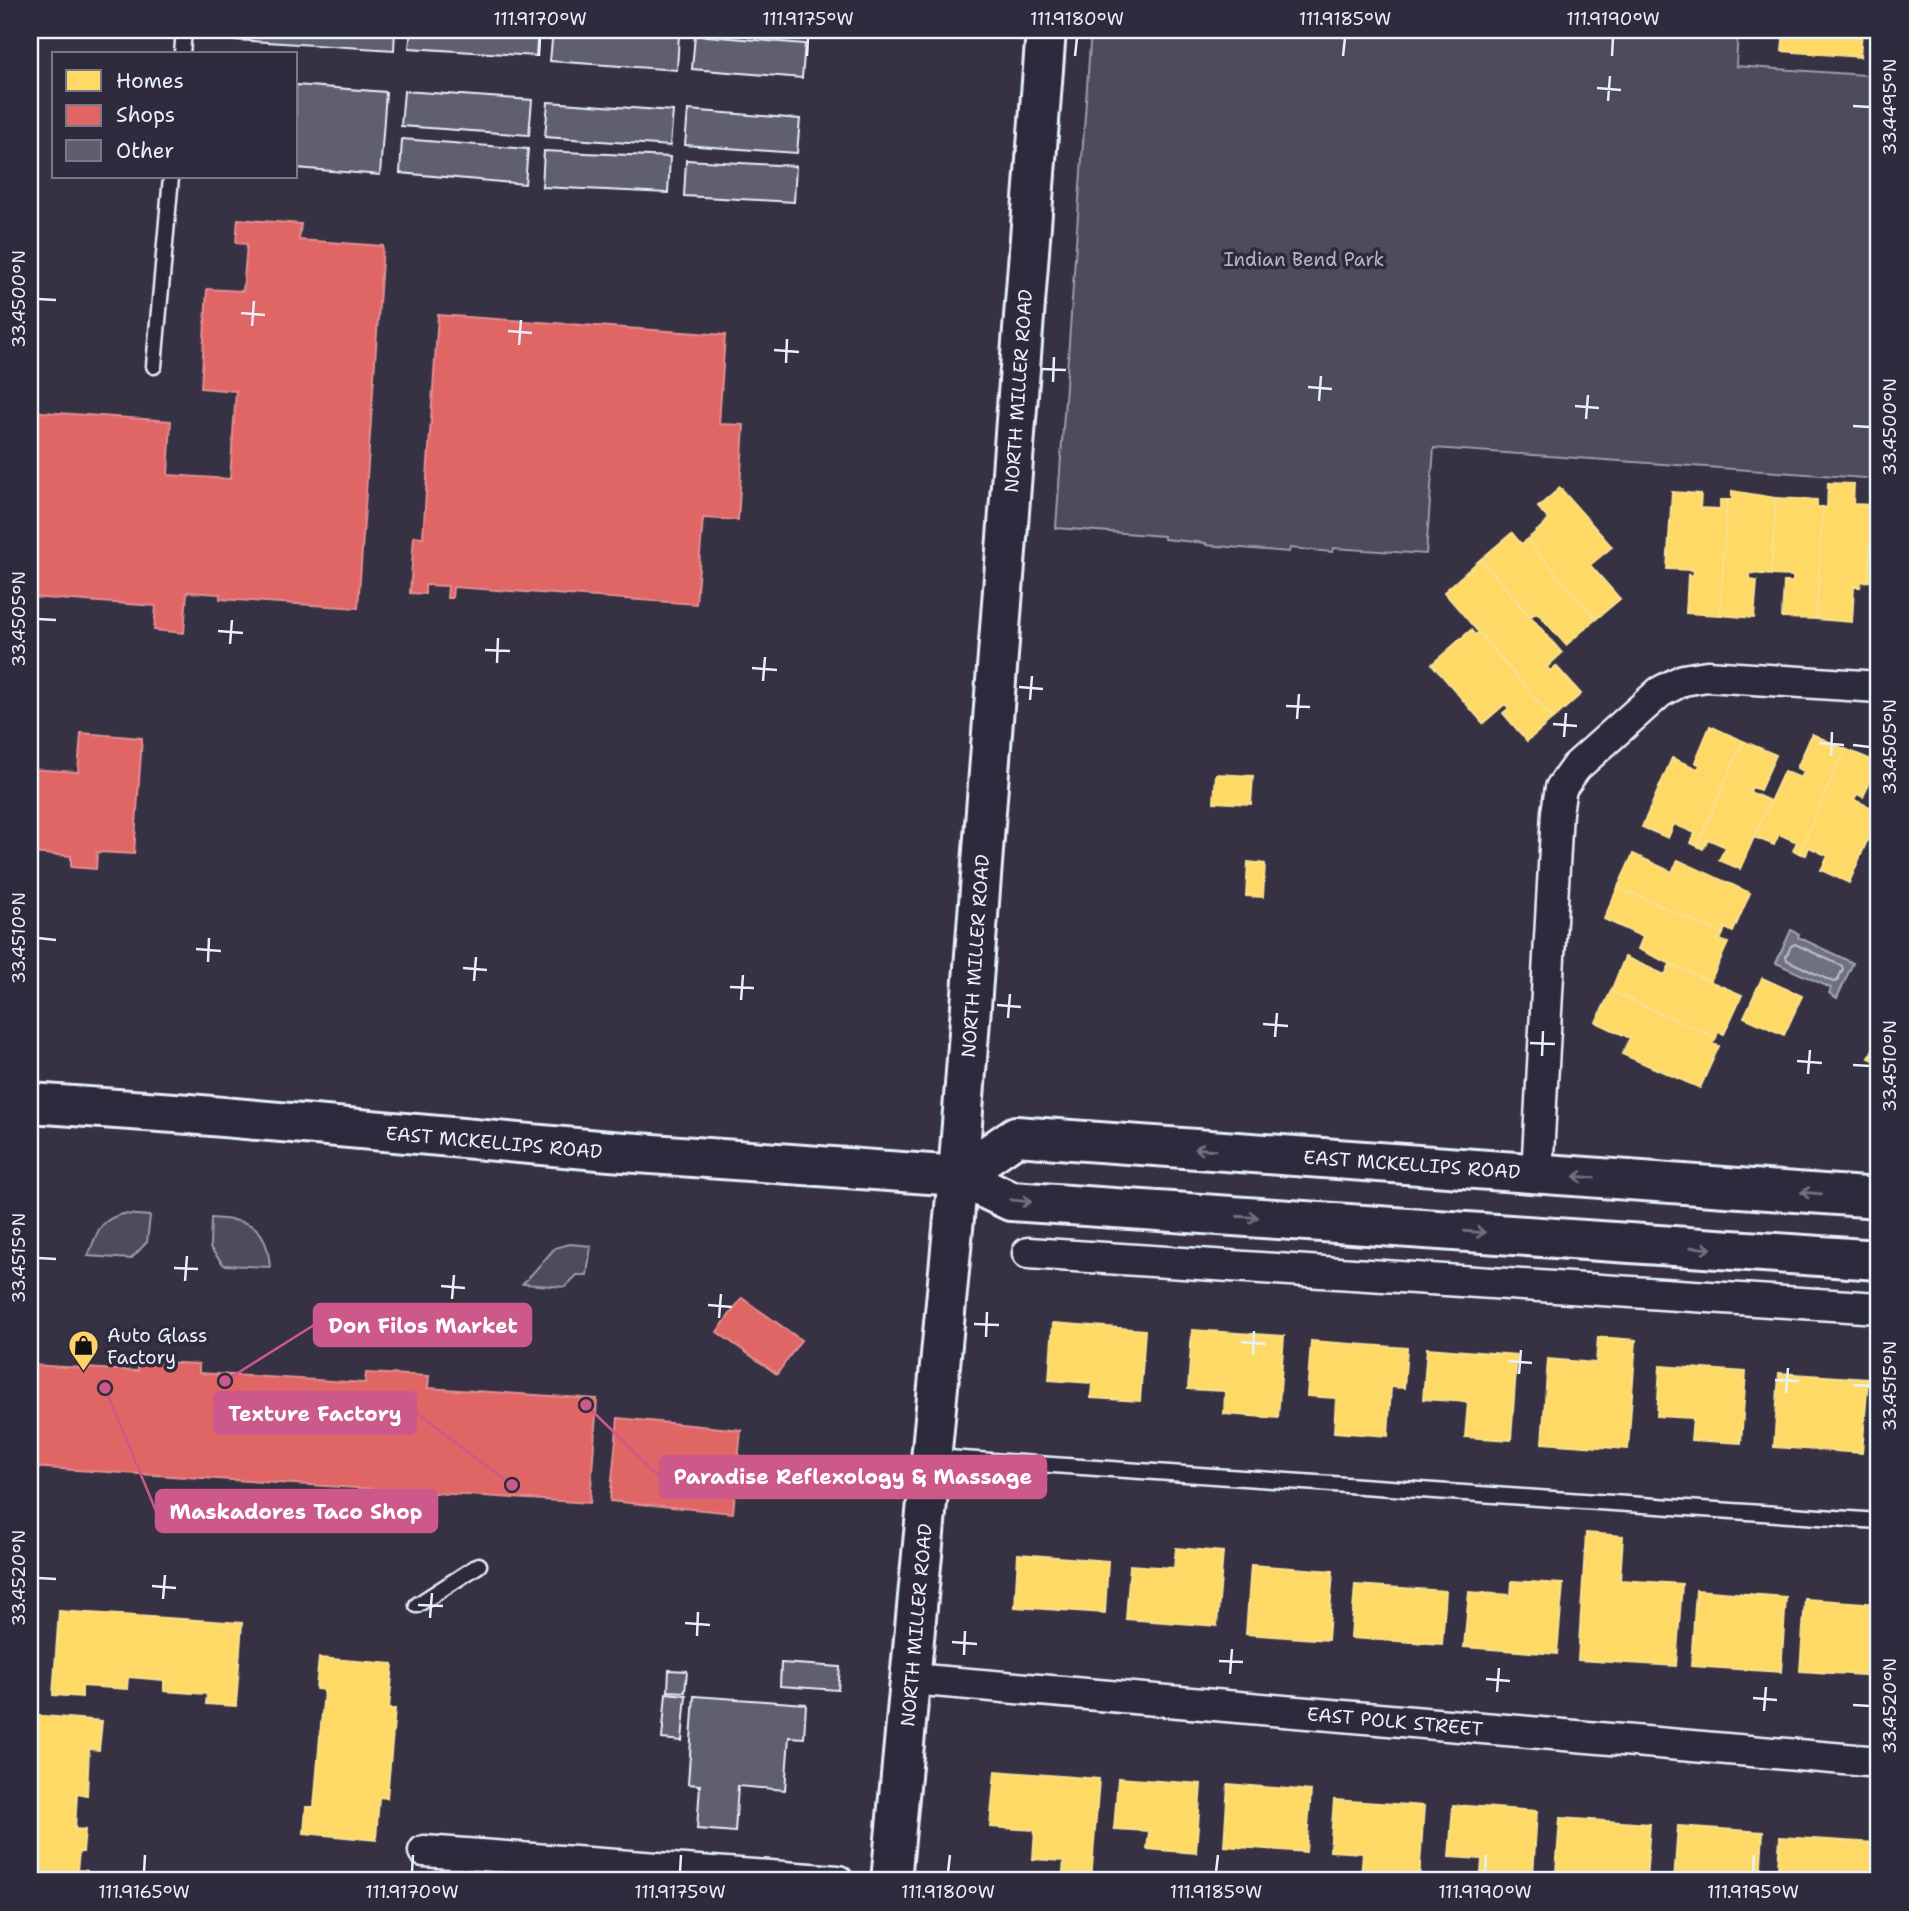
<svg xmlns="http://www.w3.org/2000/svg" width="1909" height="1911" font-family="'Shantell Sans',sans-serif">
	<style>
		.green { fill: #4d4b5c; stroke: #9a9eaa; stroke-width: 2 }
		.water { fill: #70717f; stroke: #a0a4af; stroke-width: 2 }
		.homes { fill: #ffd966; stroke: #f8e092; stroke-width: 2 }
		.shops { fill: #e06666; stroke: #e29092; stroke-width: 2 }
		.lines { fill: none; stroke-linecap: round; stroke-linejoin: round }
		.shore { stroke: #b8bec8; stroke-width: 2 }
		.building { fill: #605e6e; stroke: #e8f1f8; stroke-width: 2 }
		.lane-casing { stroke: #e8f1f8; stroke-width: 19 }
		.street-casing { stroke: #e8f1f8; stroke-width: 35 }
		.secondary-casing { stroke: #e8f1f8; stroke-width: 44 }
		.primary-casing { stroke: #e8f1f8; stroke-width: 44 }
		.lane { stroke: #2f2a3d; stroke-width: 14 }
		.street { stroke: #2f2a3d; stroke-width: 30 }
		.secondary { stroke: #2f2a3d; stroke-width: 38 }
		.primary { stroke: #2f2a3d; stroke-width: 38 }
		.oneway { stroke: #70707e }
		.ticks { fill: none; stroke: #e8f1f8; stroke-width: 2.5 }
		.labels { text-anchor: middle; stroke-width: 7; stroke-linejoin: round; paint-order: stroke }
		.park-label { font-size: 19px; fill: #b2b7c1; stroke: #2f2a3d }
		.street-label { font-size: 19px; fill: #e8f1f8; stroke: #2f2a3d }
		.poi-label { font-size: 19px; fill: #e8f1f8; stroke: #2f2a3d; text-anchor: start }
		.leader { fill: none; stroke: #cd598a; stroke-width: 2.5 }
		.callout-dot { fill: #cd598a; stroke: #2f2a3d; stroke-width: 2.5 }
		.callout { fill: #cd598a; stroke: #cd598a; stroke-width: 2.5 }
		.callout-label { font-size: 21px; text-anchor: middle; font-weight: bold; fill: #fff }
		.neatline { fill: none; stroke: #e8f1f8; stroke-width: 2.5 }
		.ticks-label { font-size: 18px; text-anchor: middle; fill: #e8f1f8 }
	</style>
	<rect width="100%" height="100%" fill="#363244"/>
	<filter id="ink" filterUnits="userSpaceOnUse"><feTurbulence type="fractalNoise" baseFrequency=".0143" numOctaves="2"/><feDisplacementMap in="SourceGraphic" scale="14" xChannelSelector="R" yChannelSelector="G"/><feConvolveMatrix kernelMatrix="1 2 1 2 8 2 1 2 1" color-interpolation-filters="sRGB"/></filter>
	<g filter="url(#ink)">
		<path class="green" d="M1091,30H1738L1736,66L1879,76V479L1434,448L1426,554L1333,548L1332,552L1290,548L1289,552L1206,545V543L1164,539V536L1056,528Z
			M123,1214L150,1216L147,1242L131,1259L88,1256C97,1234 98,1220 123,1214Z
			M211,1218C251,1221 266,1223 270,1267L224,1265L210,1248Z
			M570,1244L591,1246L587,1275H577L565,1287L523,1284L555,1248Z"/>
		<path class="water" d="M1791,930L1799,934L1798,937L1853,963L1837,998L1829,993L1831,988L1776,963Z"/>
		<path class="homes" d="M1784,30H1862L1860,57L1782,51Z
			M1828,483L1854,484L1853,504L1873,505L1868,581L1861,582L1860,587H1854L1852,622L1816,619L1823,507L1827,508Z
			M1560,488L1612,547L1590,565L1620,599L1596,619L1527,540L1549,520L1538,507Z
			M1732,491L1776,498L1771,575L1750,573V580L1757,581L1754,618L1720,615L1727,500H1732Z
			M1672,492L1701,494L1700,508L1720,509V500H1727L1720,615L1686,613L1688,575L1693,576L1694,570L1667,569Z
			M1776,498L1817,500V507H1823L1816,619L1782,618L1784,582H1793V576L1771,575Z
			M1873,505H1879V582L1868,581Z
			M1512,533L1521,544L1527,540L1596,619L1566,645L1537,612L1530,617L1481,559Z
			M1481,559L1562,653L1547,667L1550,671L1556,666L1581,694L1553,719L1444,592Z
			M1471,630L1475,635L1479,632L1553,719L1527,741L1503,713L1509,708L1505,704L1483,723L1432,664Z
			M1710,726L1743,741L1697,846L1691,843L1695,833L1674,824L1668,838L1642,827L1672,758L1698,769L1700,765L1695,762Z
			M1812,734L1845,749L1799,853L1793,850L1797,842L1779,834L1774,845L1754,837L1784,771L1801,778L1804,771L1797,768Z
			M1743,741L1776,755L1760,790L1752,787L1750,792L1770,801L1740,869L1719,860L1726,847L1708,839L1703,849L1697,846Z
			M1845,749L1879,763L1863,797L1857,794L1854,800L1879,811V813L1849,883L1821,870L1828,856L1809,847L1806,855L1799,853Z
			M1216,774L1253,776L1251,804L1214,802Z
			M1633,854L1672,872L1678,860L1750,893L1733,932L1725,928L1723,934L1618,887Z
			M1248,862L1265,864L1263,897L1246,896Z
			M1618,887L1723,934L1720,940L1728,943L1710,982L1638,949L1643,937L1604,919Z
			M1625,957L1665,975L1670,964L1742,995L1724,1034L1718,1032L1716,1038L1611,991Z
			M1762,978L1802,996L1784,1035L1744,1017Z
			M1611,991L1716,1038L1712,1044L1719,1046L1700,1088L1622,1054L1630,1038L1596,1022Z
			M1879,1035V1062L1869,1058Z
			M1053,1323L1145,1330L1140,1401L1091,1398L1092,1383L1049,1380Z
			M1192,1330L1284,1336L1278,1418L1224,1414L1225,1391L1188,1389Z
			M1598,1337L1636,1340L1628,1449L1542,1443L1548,1359L1596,1363Z
			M1311,1341L1407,1348L1404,1388L1391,1387L1388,1436L1334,1432L1336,1398L1307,1396Z
			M1427,1348L1517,1355L1511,1440L1465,1437L1468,1402L1423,1399Z
			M1660,1366L1746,1372L1741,1443L1691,1440L1693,1418L1657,1416Z
			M1779,1373L1868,1379L1862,1453L1774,1447Z
			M1586,1533L1623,1536L1620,1580L1682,1584L1676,1666L1578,1660Z
			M1176,1548L1223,1552L1217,1626L1126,1619L1130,1565L1174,1568Z
			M1018,1554L1108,1561L1105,1613L1015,1607Z
			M1251,1565L1333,1571L1328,1640L1246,1634Z
			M1512,1581L1563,1584L1557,1654L1464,1647L1469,1592L1511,1595Z
			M1355,1585L1446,1591L1442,1644L1351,1638Z
			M1696,1590L1786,1597L1781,1672L1691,1666Z
			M1805,1599L1879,1604V1676L1800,1671Z
			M59,1611L242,1623L236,1706L206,1704L207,1694L164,1691V1680L128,1677L127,1689L82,1686V1697L53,1695Z
			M319,1658L393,1664L389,1709H395L387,1798L379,1797L376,1840L304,1833L306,1807H314L324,1690L316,1689Z
			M32,1715L102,1721L99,1750L89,1749L87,1795L77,1793L75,1829L85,1830L83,1852H79L77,1870L87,1871L86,1881H30V1744Z
			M995,1771L1099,1779L1091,1881H1062L1064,1861L1033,1859L1035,1830L990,1827Z
			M1118,1778L1201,1784L1196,1853L1147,1849L1149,1831L1114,1829Z
			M1228,1784L1311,1791L1306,1852L1224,1846Z
			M1334,1800L1424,1806L1419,1881L1361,1877L1363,1853L1330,1851Z
			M1453,1805L1537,1811L1533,1876L1481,1873L1482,1859L1449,1857Z
			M1560,1818L1650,1824L1646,1881H1597L1598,1875L1556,1872Z
			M1678,1826L1763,1832L1760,1881H1674Z
			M1780,1837L1876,1843L1873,1881H1777Z"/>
		<path class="shops" d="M238,219L301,224L299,240L383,246L358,608L220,599V594L187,592L184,633L154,630L156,606L30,597V411L171,421L168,475L230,479L236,391L201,388L207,289L243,291L247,244L236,243Z
			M438,315L725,335L719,424L744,425L738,520L703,518L696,604L453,587L452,598H447L448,586L425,585V594L410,593L414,536L423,537Z
			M81,733L142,738L134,854L97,852L96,869L71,867V856L30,853V769L78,772Z
			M742,1298L801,1340L777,1374L717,1332Z
			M138,1361L199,1364V1373L365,1383L366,1373L429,1376L428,1388L597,1399L590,1503L30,1467V1365L138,1371Z
			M618,1418L741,1430L733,1513L610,1501Z"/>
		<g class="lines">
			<path class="shore" d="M1795,944L1842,966L1843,969L1837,981L1833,982L1787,960L1786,957L1791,946Z"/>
		</g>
		<path class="building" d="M237,30H395L394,50L236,40Z
			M411,30H538L536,56L409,48Z
			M553,30H621L679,34L677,70L550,61Z
			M695,35L805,44L802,78L692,69Z
			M296,85L386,92L380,175L296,168Z
			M404,91L532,100L529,135L401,126Z
			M548,102L673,111L670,146L545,137Z
			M688,110L800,119L797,153L685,145Z
			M402,139L528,149L525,184L400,173Z
			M544,151L670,157L668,193L542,187Z
			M686,160L796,166L794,202L684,196Z
			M781,1663L840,1667L838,1690L780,1686Z
			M669,1670L687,1671L685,1692L668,1691Z
			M666,1693L686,1695L682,1741L662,1739Z
			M694,1696L806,1704L804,1738L789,1737L785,1790L738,1786L735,1832L697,1829L700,1785L688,1784Z"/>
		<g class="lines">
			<defs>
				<path id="lane" d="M182,54L184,30
					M154,366L171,177
					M933,1457L1879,1521
					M417,1605L479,1565"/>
				<path id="street" d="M1537,1174L1557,812L1561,788L1576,767L1660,692L1683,680L1707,676L1879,687
					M1028,1253L1879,1308
					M911,1679L1879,1762
					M424,1851L838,1881"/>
				<path id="secondary" d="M891,1881L958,1176L1046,30"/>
				<path id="primary" d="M30,1103L189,1114L610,1151L958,1176L1011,1201L1879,1260
					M958,1176L1016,1136L1879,1198"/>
			</defs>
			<use href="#lane" class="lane-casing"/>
			<use href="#street" class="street-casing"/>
			<use href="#secondary" class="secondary-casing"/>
			<use href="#primary" class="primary-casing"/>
			<use href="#lane" class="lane"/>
			<use href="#street" class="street"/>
			<use href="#secondary" class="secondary"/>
			<use href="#primary" class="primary"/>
		</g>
		<defs><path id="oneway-shaft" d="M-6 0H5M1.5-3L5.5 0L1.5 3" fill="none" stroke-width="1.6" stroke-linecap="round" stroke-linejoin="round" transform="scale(1.75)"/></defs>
		<g class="oneway">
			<use href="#oneway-shaft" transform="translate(1205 1149) rotate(-176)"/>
			<use href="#oneway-shaft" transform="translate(1584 1177) rotate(-176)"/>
			<use href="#oneway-shaft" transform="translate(1811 1193) rotate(-176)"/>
			<use href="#oneway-shaft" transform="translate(1021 1201) rotate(6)"/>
			<use href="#oneway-shaft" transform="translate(1248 1217) rotate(4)"/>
			<use href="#oneway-shaft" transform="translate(1475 1232) rotate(4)"/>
			<use href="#oneway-shaft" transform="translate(1701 1248) rotate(4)"/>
		</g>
	</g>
	<path class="ticks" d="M539,56L540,38M807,56L808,38M1075,56L1077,38M1343,56L1345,38M1612,56L1613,38M1597,88L1621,90M1608,101L1610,76M1853,106L1870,107M38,299L56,300M241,313L265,315M252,326L254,301M508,331L532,333M519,345L521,320M774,350L799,352M786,363L787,339M1041,369L1066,370M1053,382L1054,357M1308,387L1332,389M1319,401L1321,376M1575,406L1599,408M1586,419L1588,395M1853,426L1870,427M38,619L56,620M218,631L243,633M230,644L232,620M485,650L510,651M497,663L498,638M752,668L777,670M763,681L765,657M1019,687L1043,689M1030,700L1032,676M1286,706L1310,707M1297,719L1299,694M1553,724L1577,726M1564,737L1566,713M1819,743L1844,745M1853,745L1870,747M1831,756L1832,732M38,938L56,940M196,949L221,951M208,962L209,938M463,968L487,970M474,981L476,957M730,987L754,988M741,1000L743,975M997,1005L1021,1007M1008,1018L1010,994M1263,1024L1288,1026M1275,1037L1277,1013M1530,1043L1555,1044M1542,1056L1543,1031M1797,1061L1822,1063M1853,1065L1870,1066M1808,1074L1810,1050M38,1258L56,1259M174,1268L198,1269M185,1281L187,1256M441,1286L465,1288M452,1299L454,1275M708,1305L732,1307M719,1318L721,1294M974,1324L999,1325M986,1337L987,1312M1241,1342L1266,1344M1253,1355L1254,1331M1508,1361L1532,1363M1519,1374L1521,1350M1775,1380L1799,1381M1853,1385L1870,1386M1786,1393L1788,1368M38,1578L56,1579M152,1586L176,1588M163,1599L165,1575M418,1605L443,1606M430,1618L432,1593M685,1623L710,1625M697,1636L698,1612M952,1642L977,1644M964,1655L965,1631M1219,1661L1243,1662M1230,1674L1232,1649M1486,1679L1510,1681M1497,1692L1499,1668M1753,1698L1777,1700M1853,1705L1870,1706M1764,1711L1766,1687M144,1872L145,1855M412,1872L413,1855M680,1872L681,1855M948,1872L950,1855M1216,1872L1218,1855M1485,1872L1486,1855M1753,1872L1754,1855"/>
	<defs>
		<symbol id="shop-pin" viewBox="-11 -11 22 30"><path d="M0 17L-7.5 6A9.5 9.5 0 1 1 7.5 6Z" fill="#ffd166" stroke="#2f2a3d"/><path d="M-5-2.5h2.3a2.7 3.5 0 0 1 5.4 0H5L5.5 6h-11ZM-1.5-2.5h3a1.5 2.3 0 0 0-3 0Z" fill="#111"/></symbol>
	</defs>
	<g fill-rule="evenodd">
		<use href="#shop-pin" x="66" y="1328" width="35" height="47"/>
	</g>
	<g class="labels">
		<g class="park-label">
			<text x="1304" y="266">Indian Bend Park</text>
		</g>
		<g class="street-label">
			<text transform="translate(1018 391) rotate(-86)" y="7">NORTH MILLER ROAD</text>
			<text transform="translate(975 956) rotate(-86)" y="7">NORTH MILLER ROAD</text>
			<text transform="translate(494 1142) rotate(5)" y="7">EAST MCKELLIPS ROAD</text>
			<text transform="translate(1412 1164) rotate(4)" y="7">EAST MCKELLIPS ROAD</text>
			<text transform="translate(916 1625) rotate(-85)" y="7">NORTH MILLER ROAD</text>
			<text transform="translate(1395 1721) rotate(5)" y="7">EAST POLK STREET</text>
		</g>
		<g class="poi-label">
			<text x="107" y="1342">Auto Glass<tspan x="107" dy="22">Factory</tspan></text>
		</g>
	</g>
	<path class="leader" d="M225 1381L314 1325M512 1485L416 1413M586 1405L660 1477M105 1388L156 1511"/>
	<g class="callout-dot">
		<circle cx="225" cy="1381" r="7"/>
		<circle cx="512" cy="1485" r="7"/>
		<circle cx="586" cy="1405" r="7"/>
		<circle cx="105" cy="1388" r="7"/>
	</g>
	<g class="callout">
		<rect x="314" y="1304" width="217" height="42" rx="7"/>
		<rect x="214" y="1392" width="202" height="42" rx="7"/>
		<rect x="660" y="1456" width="386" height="42" rx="7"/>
		<rect x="156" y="1490" width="281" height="42" rx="7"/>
	</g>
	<g class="callout-label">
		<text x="423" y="1333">Don Filos Market</text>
		<text x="315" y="1421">Texture Factory</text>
		<text x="853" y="1484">Paradise Reflexology &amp; Massage</text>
		<text x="296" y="1519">Maskadores Taco Shop</text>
	</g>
	<rect width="1909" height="1911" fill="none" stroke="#2f2a3d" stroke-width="77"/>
	<rect x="52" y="52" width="245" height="126" fill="#2f2a3d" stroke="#797a88" stroke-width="2"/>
	<rect x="66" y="70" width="35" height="21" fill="#ffd966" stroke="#797a88" stroke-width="2"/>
	<text x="116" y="88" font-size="21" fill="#e8f1f8">Homes</text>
	<rect x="66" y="105" width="35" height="21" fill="#e06666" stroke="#797a88" stroke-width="2"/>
	<text x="116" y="122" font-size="21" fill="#e8f1f8">Shops</text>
	<rect x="66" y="140" width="35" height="21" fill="#605e6e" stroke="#797a88" stroke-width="2"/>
	<text x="116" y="158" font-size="21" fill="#e8f1f8">Other</text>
	<rect x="38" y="38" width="1832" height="1834" class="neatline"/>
	<g class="ticks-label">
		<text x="540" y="25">111.9170°W</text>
		<text x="808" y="25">111.9175°W</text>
		<text x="1077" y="25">111.9180°W</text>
		<text x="1345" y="25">111.9185°W</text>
		<text x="1613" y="25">111.9190°W</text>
		<text transform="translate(1890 107) rotate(-90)" y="6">33.4495°N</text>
		<text transform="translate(19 299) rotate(-90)" y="6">33.4500°N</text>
		<text transform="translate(1890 427) rotate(-90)" y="6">33.4500°N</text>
		<text transform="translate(19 619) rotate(-90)" y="6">33.4505°N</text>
		<text transform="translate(1890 747) rotate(-90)" y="6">33.4505°N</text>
		<text transform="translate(19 938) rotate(-90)" y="6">33.4510°N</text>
		<text transform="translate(1890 1066) rotate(-90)" y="6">33.4510°N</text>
		<text transform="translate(19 1258) rotate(-90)" y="6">33.4515°N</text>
		<text transform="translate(1890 1386) rotate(-90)" y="6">33.4515°N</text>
		<text transform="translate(19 1578) rotate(-90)" y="6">33.4520°N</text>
		<text transform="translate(1890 1706) rotate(-90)" y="6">33.4520°N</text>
		<text x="144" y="1898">111.9165°W</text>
		<text x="412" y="1898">111.9170°W</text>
		<text x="680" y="1898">111.9175°W</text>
		<text x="948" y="1898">111.9180°W</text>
		<text x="1216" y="1898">111.9185°W</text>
		<text x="1485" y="1898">111.9190°W</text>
		<text x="1753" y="1898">111.9195°W</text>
	</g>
</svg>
